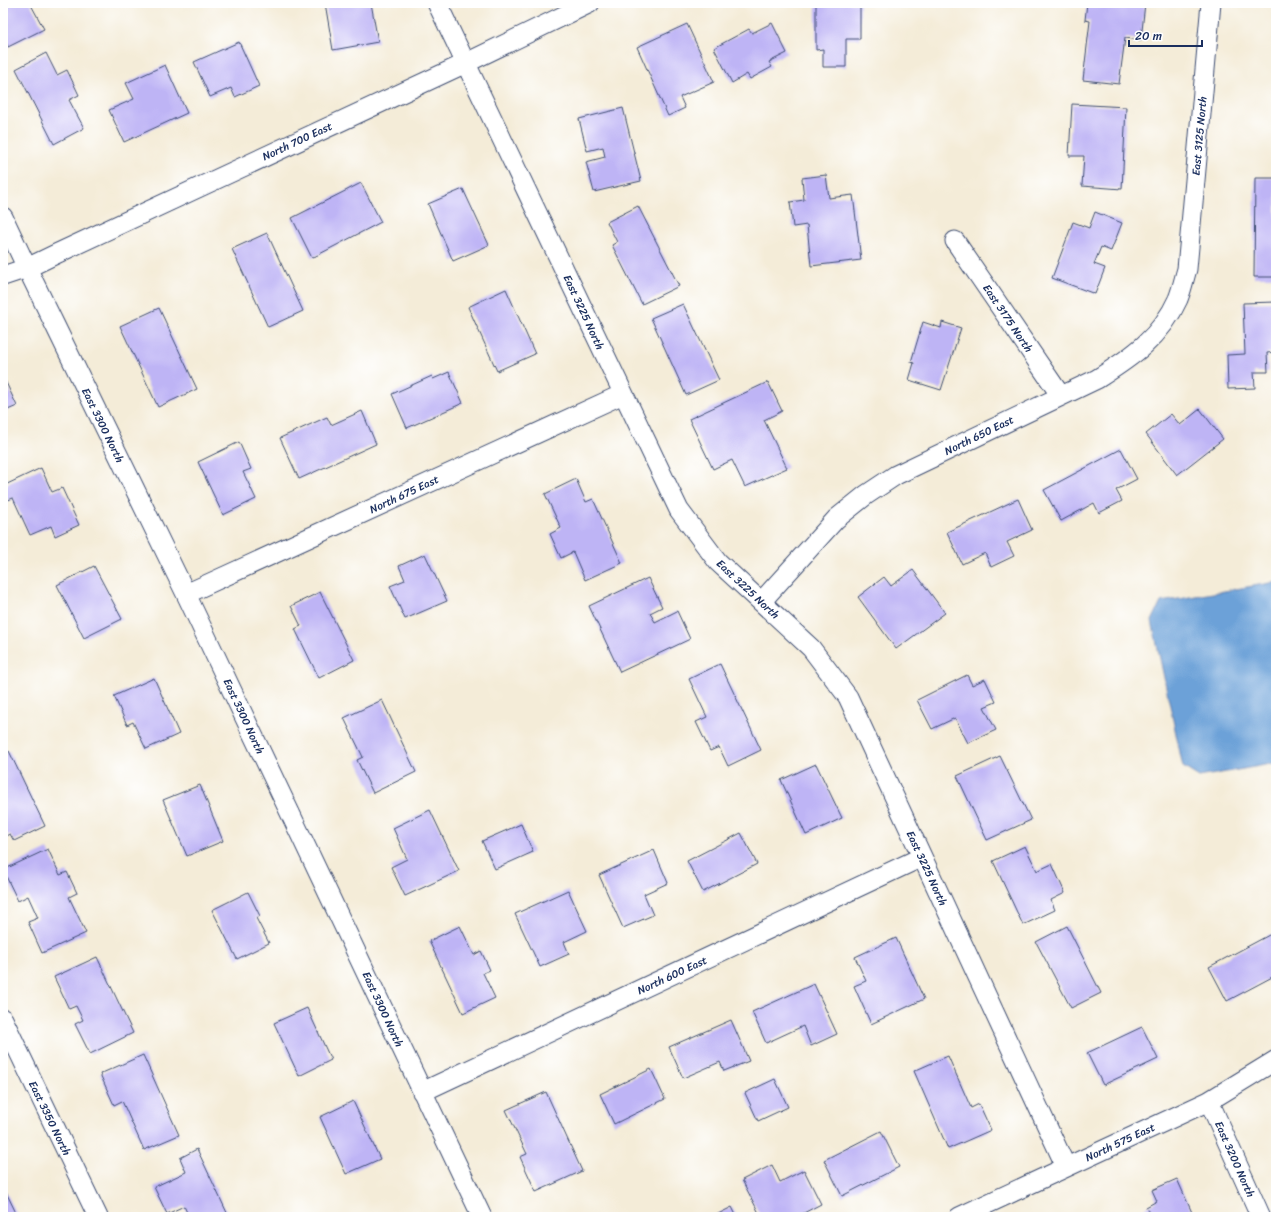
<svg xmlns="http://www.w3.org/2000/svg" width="1279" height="1220" font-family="Sriracha,sans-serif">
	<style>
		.water { fill: #6ca1d8; stroke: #44689b }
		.building { fill: #beb4f5 }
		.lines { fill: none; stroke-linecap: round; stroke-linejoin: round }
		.street-casing { stroke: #3c4b70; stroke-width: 21 }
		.street { stroke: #fff; stroke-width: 19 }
		.labels { text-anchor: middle; stroke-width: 3.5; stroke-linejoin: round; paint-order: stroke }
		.street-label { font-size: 11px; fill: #1b2f5e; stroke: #fff }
	</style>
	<rect width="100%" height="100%" fill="#fff"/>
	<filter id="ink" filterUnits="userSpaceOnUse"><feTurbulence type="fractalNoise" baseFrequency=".025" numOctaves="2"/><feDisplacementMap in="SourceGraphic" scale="8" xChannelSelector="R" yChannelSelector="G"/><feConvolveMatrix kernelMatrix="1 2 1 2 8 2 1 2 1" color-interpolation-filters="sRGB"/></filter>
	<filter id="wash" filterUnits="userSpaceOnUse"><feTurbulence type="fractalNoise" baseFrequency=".012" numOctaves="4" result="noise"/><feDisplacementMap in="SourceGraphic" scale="16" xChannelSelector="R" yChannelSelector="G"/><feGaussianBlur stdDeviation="0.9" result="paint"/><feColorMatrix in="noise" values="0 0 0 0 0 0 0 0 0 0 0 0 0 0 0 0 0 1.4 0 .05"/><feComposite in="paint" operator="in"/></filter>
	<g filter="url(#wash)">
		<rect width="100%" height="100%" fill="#f4ecd8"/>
		<path class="water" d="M1276,582V763L1199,777L1183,767L1152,621L1161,602Z"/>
		<g id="blocks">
			<path class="building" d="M3,3H30L44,29L8,47L3,36Z
				M325,3H371L378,42L333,50Z
				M816,3H860V39H846V67H823V49L816,50Z
				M1087,3H1145L1141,40L1125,38L1119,84L1083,80L1090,21L1085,20Z
				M772,23L787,53L769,62L772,67L750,79L747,74L732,83L714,48L749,29L752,33Z
				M687,24L714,82L680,97L685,108L668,116L637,47Z
				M239,42L259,86L235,97L231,88L210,97L194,62Z
				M46,53L57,75L67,70L79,95L69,100L84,128L54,144L16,69Z
				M165,65L187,113L124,142L109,110L134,99L126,83Z
				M1274,69H1276V114H1275Z
				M1072,104L1126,107L1122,189L1082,186L1084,156H1069Z
				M623,108L641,181L594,192L586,162L605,157L603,147L587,151L579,119Z
				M826,175L829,198L853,195L861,260L811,266L807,225L793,227L790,202L804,200L802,178Z
				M1255,178H1276V277H1254Z
				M361,183L381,222L312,258L292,218Z
				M463,189L489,245L453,261L428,204Z
				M638,206L679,286L642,304L612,245L617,242L607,222Z
				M1095,212L1122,223L1111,251L1101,247L1094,264L1105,268L1095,294L1052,278L1073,222L1089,228Z
				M267,233L303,311L268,327L232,249Z
				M506,289L535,354L497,371L468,307Z
				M1276,302V352L1267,353L1268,372H1254L1255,388L1228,389L1227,355L1245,354L1243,303Z
				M683,304L719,380L686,395L651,318Z
				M159,308L197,389L158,407L120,326Z
				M923,322L941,328L942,322L961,328L941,390L909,380L914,363L911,362Z
				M449,372L463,403L407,428L392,394L432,376L433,379Z
				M3,376L17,406L3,412Z
				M768,382L782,411L764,420L787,468L745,487L732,460L713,469L689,419Z
				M1200,409L1223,439L1177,475L1146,434L1171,414L1180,425Z
				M362,411L376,444L299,479L280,438L327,417L331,425Z
				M239,442L251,469L243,472L256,499L223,515L198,462Z
				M1121,449L1137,479L1116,490L1122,501L1099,513L1094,503L1061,521L1044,490Z
				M41,468L52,492L62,488L79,525L55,536L51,526L30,535L13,498L6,501L3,494V486Z
				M576,479L586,502L593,499L622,563L585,580L573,552L561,558L550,534L561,528L545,494Z
				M1018,499L1032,530L1007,542L1014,556L991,567L985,553L962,564L947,532Z
				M425,554L447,601L405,619L390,586L405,580L399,566Z
				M94,566L122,619L84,638L57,585Z
				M913,570L945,613L896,649L858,597L884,577L891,586Z
				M648,578L662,607L650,613L655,622L677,611L690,639L620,672L589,606Z
				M320,592L354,660L319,678L295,629L301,626L291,606Z
				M720,664L761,750L728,766L719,747L710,751L696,722L707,717L689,679Z
				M967,675L972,685L985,679L996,702L984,707L996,730L968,743L955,718L932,729L917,700Z
				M154,678L179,734L146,749L133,722L127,725L114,696Z
				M382,700L416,772L373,793L357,760L363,757L344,718Z
				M9,751L45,826L14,841L10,834L3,837V754Z
				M1000,756L1031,820L987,840L957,776Z
				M816,764L842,818L806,835L781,780Z
				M200,785L223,841L187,856L163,800Z
				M430,810L459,871L405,896L391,867L407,859L393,828Z
				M521,824L533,852L495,869L482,841Z
				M741,833L757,864L703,892L687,861Z
				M1025,846L1037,871L1052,864L1065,893L1051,900L1055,910L1023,925L993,861Z
				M48,849L60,875L67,872L77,893L69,897L86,933L42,953L28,922L38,918L28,896L18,901L3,870Z
				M654,850L668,883L644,894L653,915L623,928L599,875Z
				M568,890L587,931L564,942L569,954L540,967L515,914Z
				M248,892L260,916L256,918L269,943L237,959L212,910Z
				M460,926L474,955L481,951L490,970L483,973L495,998L463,1013L429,941Z
				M1067,926L1101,993L1071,1008L1036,942Z
				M1271,934L1276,944V975L1227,1001L1209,967Z
				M896,938L924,999L871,1024L854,986L866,981L855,957Z
				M97,957L133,1033L90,1054L75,1024L83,1020L76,1006L69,1009L54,977Z
				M814,984L837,1034L811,1046L803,1026L766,1043L752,1012Z
				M307,1008L331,1060L299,1076L274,1023Z
				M731,1020L749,1061L724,1071L720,1062L683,1078L669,1047Z
				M1142,1027L1158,1059L1103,1085L1087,1053Z
				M143,1055L179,1135L144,1150L122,1101L114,1105L100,1074Z
				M948,1056L971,1108L979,1104L991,1130L948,1149L914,1071Z
				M651,1069L665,1099L614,1124L600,1094Z
				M775,1079L788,1107L758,1121L745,1093Z
				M546,1092L582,1171L536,1192L520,1157L527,1154L506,1110Z
				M353,1101L380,1159L346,1174L320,1117Z
				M881,1131L899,1167L842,1196L824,1160Z
				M197,1149L229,1217H189L184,1206L167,1214L154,1187L186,1172L180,1158Z
				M772,1165L780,1182L804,1170L821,1204L796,1217H761L742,1180Z
				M1177,1179L1194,1217H1151L1146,1207L1157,1201L1152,1190Z
				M3,1186L18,1217H3Z
				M732,1207L737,1217H712Z"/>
		</g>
	</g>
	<g filter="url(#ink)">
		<use href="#blocks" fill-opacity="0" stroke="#3c4b70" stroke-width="1"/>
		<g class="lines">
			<defs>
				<path id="street" d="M437,3L679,510L718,562L811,648L848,697L1066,1167
					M3,217L27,268L186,594L482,1217
					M955,241L1061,396
					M3,276L27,268L58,253L466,63L590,3
					M186,594L623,394
					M761,602L836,519L866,495L896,475L1097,379C1132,357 1161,337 1178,299C1182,289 1184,279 1187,269L1211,3
					M3,1019L98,1217
					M422,1092L922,857
					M1209,1101L1261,1217
					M959,1217L1209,1101L1276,1060"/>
			</defs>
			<use href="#street" class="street-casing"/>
			<use href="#street" class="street"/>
		</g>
	</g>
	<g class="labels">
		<g class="street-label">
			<text transform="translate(1199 136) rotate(-85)" y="4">East 3125 North</text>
			<text transform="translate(297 141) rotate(-25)" y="4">North 700 East</text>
			<text transform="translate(584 312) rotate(65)" y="4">East 3225 North</text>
			<text transform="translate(1008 318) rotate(56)" y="4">East 3175 North</text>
			<text transform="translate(103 425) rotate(64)" y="4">East 3300 North</text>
			<text transform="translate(979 435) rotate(-26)" y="4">North 650 East</text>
			<text transform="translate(404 494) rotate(-25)" y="4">North 675 East</text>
			<text transform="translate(748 589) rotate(43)" y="4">East 3225 North</text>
			<text transform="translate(244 716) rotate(65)" y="4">East 3300 North</text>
			<text transform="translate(927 868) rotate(65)" y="4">East 3225 North</text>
			<text transform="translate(672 975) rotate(-25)" y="4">North 600 East</text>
			<text transform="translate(383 1009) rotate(65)" y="4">East 3300 North</text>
			<text transform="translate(50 1118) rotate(64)" y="4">East 3350 North</text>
			<text transform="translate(1120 1142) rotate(-25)" y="4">North 575 East</text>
			<text transform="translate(1235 1159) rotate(66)" y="4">East 3200 North</text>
		</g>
	</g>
	<rect width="1279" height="1220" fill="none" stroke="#fff" stroke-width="16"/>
	<path d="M1129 40v6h73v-6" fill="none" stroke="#1b2f5e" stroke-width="2"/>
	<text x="1135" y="40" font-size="12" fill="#1b2f5e" stroke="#ffffff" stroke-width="3" paint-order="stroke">20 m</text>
</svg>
